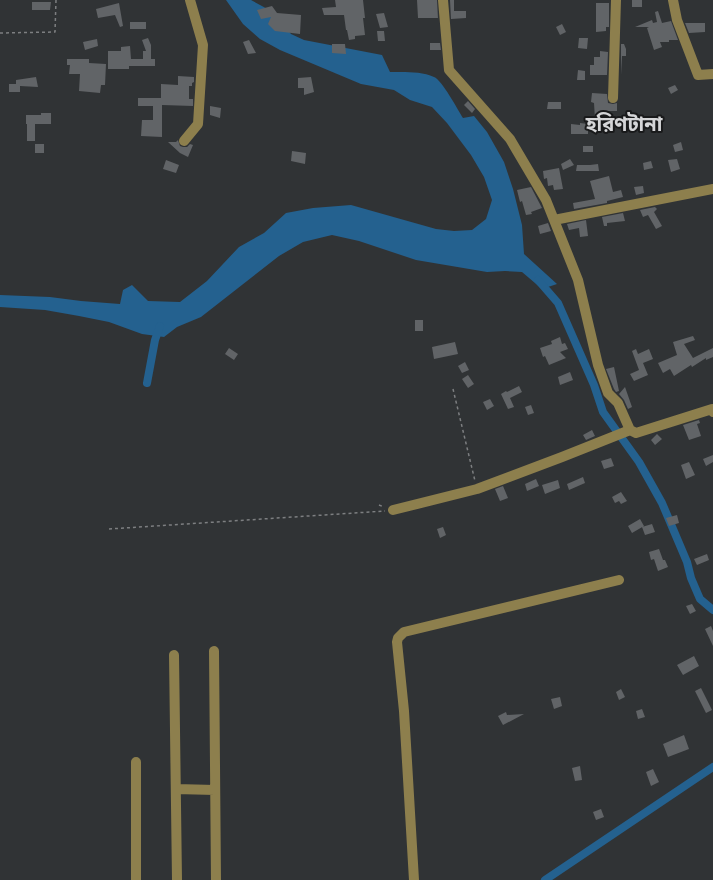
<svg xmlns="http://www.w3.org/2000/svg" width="713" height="880" font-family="'Alegreya Sans','Noto Sans Bengali',sans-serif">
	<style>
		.water { fill: #24618f }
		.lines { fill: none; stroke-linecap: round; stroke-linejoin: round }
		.canal { stroke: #24618f; stroke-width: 8 }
		.building { fill: #616467 }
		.path { stroke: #7d7f81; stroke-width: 1.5; stroke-dasharray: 3 3; stroke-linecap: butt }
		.minor { stroke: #8d7f4d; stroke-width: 10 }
		.labels { text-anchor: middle; stroke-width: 4; stroke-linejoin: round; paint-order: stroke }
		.district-label { font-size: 20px; font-weight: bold; fill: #d5d6d8; stroke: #191a1b }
	</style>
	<rect width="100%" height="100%" fill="#303335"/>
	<path class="water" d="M226,0H251L273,12L291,34L304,40L382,55L390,72C404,72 421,71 434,77C442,80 458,110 463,118L474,116L487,132L504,162L513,189L522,225L524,254L557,284L542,289L522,272L505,271L487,272L416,260L359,241L332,235L303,242L279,256L201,317L177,327L164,337L142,334L109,322L79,316L45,310L0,307V295L50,297L81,301L120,304L123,290L132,285L148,301L180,302L207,281L239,247L264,233L286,213L313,208L351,205L436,229L454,231L472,230L486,219L492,200L484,177L471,155L447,123L432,107L410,100L394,90L361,84L280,50L260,39L243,24Z"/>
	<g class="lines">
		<path class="canal" d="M538,280L558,303L594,385L603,412L639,462L662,503L687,562L691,578L700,599L713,610
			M147,383L155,340L160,326
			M545,880L713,767"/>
	</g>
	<path class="building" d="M335,0H363L365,18H363L365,35L355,36V39L349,40L347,30H346L344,15H324L322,8L336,7Z
		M417,0H437L438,19V18H418Z
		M450,0H454V11H466V18L451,19Z
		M632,0H642V7H632Z
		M32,2H51L50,10H32Z
		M119,3L123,26L120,27L115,15L98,18L96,9Z
		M596,3H609V27H606V31L596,32Z
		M272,6L277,13L301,15L300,34L275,31L268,24L271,17L261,19L257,10Z
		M658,11L662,23L671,21L678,40H669V42H660L662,47L654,50L647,28L649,27H635L652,20L653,23L657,22L655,12Z
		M384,13L388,27L380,28L376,14Z
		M130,22H146V29H130Z
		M685,23H705V32L689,33Z
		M562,24L566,32L560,35L556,27Z
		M377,31H384L385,41H378Z
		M148,38L151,45V59H155V66H129V69H108V51H121V47L130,46L131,59H143V51H146L142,40Z
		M579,38H588L587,49L578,48Z
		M97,39L98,46L85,50L83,42Z
		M249,40L256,53L248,54L243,42Z
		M430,43H440L441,50H430Z
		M332,44H345L346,54L332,53Z
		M621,44H624L626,49V56H622L621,75Z
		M600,51L608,52L607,75H590V65H594V57H600Z
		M67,59H89V63L106,64L105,85H101L100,93L79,91L80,74H69L70,65H67Z
		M578,70L585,71V80H577Z
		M178,76L194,77V82L192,83V86H189V99H193V106L162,105V137L141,136L142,120H153V106H138V98H161V84L178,85Z
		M36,77L38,87L20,86V92H9V84H16V80Z
		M311,77L314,92L304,95V88H298V78Z
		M675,85L678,90L671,94L668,88Z
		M592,93L607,94L608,103L613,104L617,103V111H604V119H595L594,103L591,102Z
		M468,101L475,109L472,113L464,105Z
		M548,102H561V109H547Z
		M210,106L221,108L220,118L210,115Z
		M41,113H51V124H35V141H27V124H26V115H41Z
		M580,123L588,124V134H571V124L580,125Z
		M178,140L180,146L183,147H187L190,144L193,145L188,157L180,153L168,142H176Z
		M681,142L683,150L675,152L673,145Z
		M35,144H44V153H35Z
		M583,146H593V152H583Z
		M292,151L306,153L305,164L291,161Z
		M570,159L574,165L563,170L561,164Z
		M677,159L680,169L671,172L668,160Z
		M166,160L179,165L176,173L163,169Z
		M651,161L653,168L644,170L643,163Z
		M598,164L599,171H576L577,165H590Z
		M559,168L563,189L554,190L553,185L548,186L547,178L544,179L543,171Z
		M609,176L613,192L621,190L623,197L607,201V203L574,209L573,203L595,199L590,181Z
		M643,186L644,193L636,195L634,187Z
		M531,187L542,208L531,212L532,214L526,215L522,201L520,202L517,190Z
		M655,207L657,209L654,212L662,226L656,229L648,215L643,217L640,210Z
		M623,213L625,221L607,223V226H604L602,217Z
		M586,220L588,236L580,237L579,228L569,230L567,224Z
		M548,223L551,231L540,234L538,226Z
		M415,320H423V331H415Z
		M693,336L695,340L684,344L693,358L713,348V357L706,360V358L692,367L691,365L674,376L670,369L663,373L658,363L677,355L673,342Z
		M560,337L562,344L565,343L568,349L560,352L566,358L549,365L545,356L543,357L540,348L552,344L551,341Z
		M455,342L458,354L434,359L432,347Z
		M229,348L238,354L234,360L225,354Z
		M636,349L638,354L649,349L653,359L643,363L648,375L634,381L630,374L639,370L632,351Z
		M465,362L469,370L462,373L458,366Z
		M614,367L619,391L616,392L614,389L606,369Z
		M570,372L573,380L560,385L558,377Z
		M468,375L474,384L468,388L462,379Z
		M519,386L522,392L510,398L514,407L508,409L501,394L506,391L507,392Z
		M625,387L632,407L628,409L624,400L619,394Z
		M490,399L494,406L487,410L483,402Z
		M531,405L534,413L528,415L525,407Z
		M699,420L700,423L697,424L701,436L689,440L683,425Z
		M592,430L595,436L586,440L583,435Z
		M657,434L662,439L655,445L651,440Z
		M713,455V462L706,466L703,459Z
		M611,458L614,466L604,469L601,461Z
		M689,462L695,475L686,479L681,465Z
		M583,477L585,483L569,490L567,484Z
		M536,479L539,486L527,491L525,484Z
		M558,480L560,488L545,494L542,485Z
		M503,486L508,498L500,501L495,489Z
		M621,492L627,501L621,504L619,501L615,503L612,497Z
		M677,515L679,523L669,526L666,518Z
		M640,519L644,526L632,533L628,526Z
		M652,524L655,532L645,535L642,527Z
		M443,527L446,535L440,538L437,529Z
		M659,549L663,560H665L668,567L658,571L654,559L651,560L649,552Z
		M707,554L709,560L697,565L694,559Z
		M692,604L696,611L690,614L686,606Z
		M711,626L713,631V646L705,629Z
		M694,656L699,666L683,675L677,665Z
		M701,688L712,710L706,713L695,691Z
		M621,689L625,697L619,700L616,692Z
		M560,697L562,706L554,709L551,699Z
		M642,709L645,717L638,719L636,711Z
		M506,712L507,715L524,714L503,725L498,716Z
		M684,735L689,749L668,757L663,744Z
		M580,766L582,780L575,781L572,768Z
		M653,769L659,782L651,786L646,772Z
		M601,809L604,817L596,820L593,812Z"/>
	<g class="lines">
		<path class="path" d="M0,33L55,32L56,0
			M453,389L475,481
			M379,505L384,507
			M109,529L385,511"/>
		<path class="minor" d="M443,0L449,70L510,139L546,200L578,280L598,365L608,393L618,403L630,430L636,433L712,409L713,412
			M673,0L677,20L698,75L713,74
			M613,98L616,0
			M184,141L198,124L203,45L190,0
			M554,220L713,189
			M393,510L477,489L562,457L630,430
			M214,651L216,880
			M174,655L177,880
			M136,762V880
			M176,789L215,790
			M414,880L404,711L397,642L398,638L404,632L619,580"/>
	</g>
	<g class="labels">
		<g class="district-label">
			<text x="624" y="131">হরিণটানা</text>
		</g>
	</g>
</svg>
